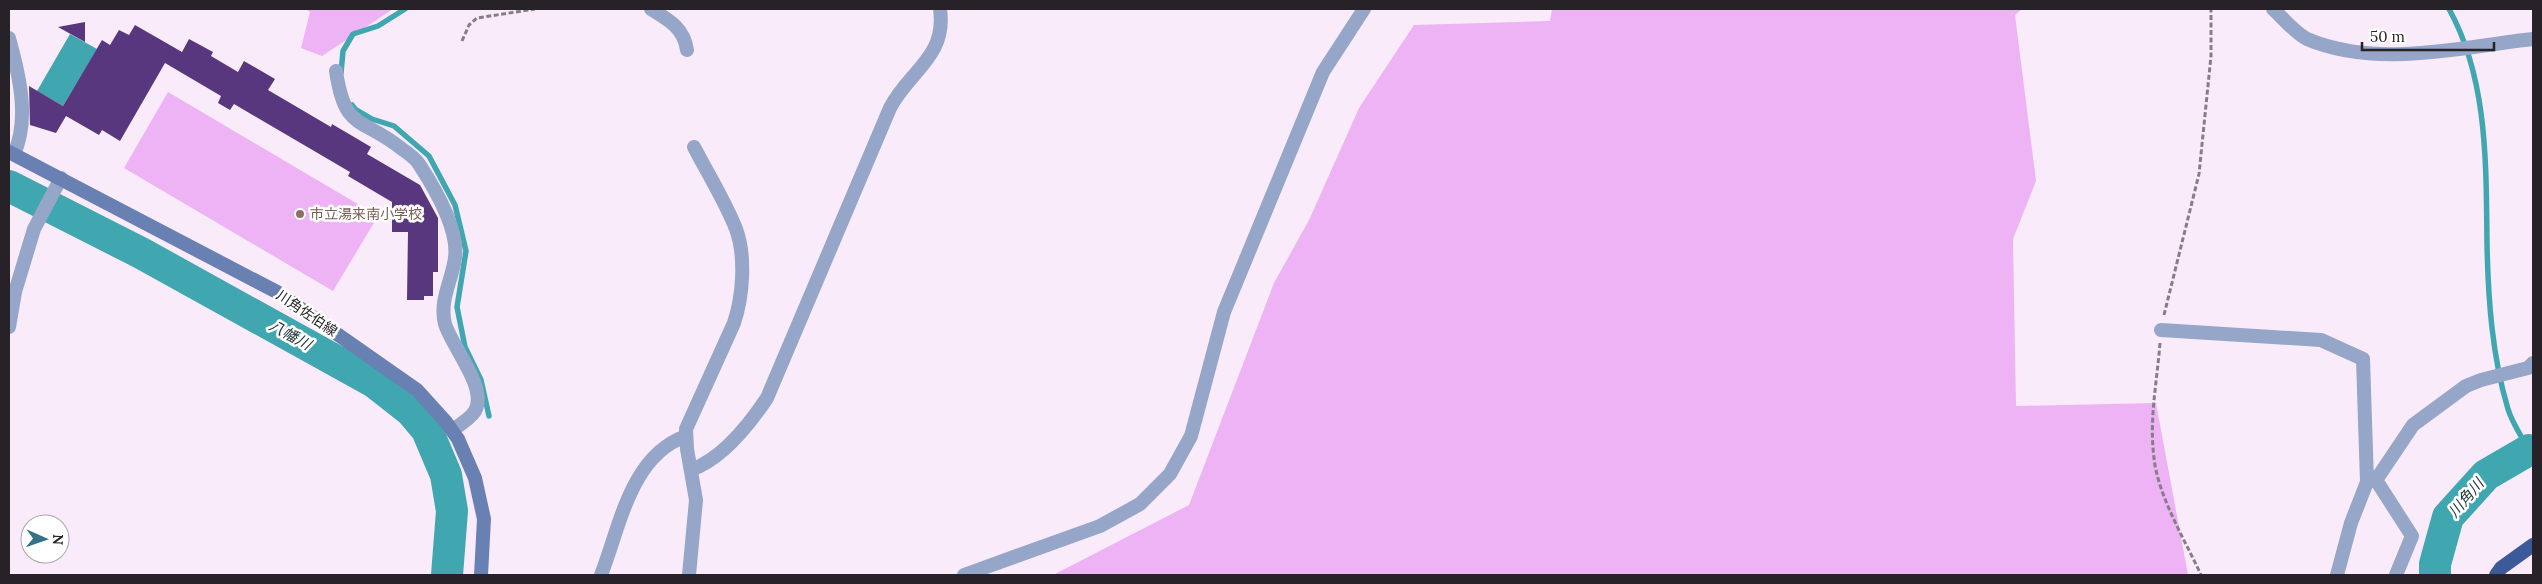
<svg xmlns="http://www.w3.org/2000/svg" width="2542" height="584" font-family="Lora,'Noto Sans JP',serif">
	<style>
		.green { fill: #edb3f5 }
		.water { fill: #40a7b1 }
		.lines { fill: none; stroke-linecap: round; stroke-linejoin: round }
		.stream { stroke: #40a7b1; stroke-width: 5.5 }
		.river { stroke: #40a7b1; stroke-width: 32 }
		.building { fill: #58377e }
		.path { stroke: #867d87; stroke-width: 3; stroke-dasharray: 5 2.5; stroke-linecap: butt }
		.minor { stroke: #95a6c8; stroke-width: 14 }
		.tertiary { stroke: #95a6c8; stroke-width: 14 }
		.secondary { stroke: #6981b2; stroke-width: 14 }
		.trunk { stroke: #3c5a9a; stroke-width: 14 }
		.education-dot { fill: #8d6e63; stroke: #fff; stroke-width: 2 }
		.labels { text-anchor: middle; stroke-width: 5; stroke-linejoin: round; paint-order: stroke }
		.education-label { font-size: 14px; fill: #785e54; stroke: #fff; text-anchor: start }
		.street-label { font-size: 14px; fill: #272227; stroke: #fff }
		.water-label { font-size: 15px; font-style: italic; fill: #22393c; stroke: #fff }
	</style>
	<rect width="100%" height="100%" fill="#faebfb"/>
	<path class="green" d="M306,9H393L322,56L301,48L310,12Z
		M1552,9H2022L2015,15L2036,181L2013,239L2016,406L2156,403L2188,575H1053L1189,505L1274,283L1309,220L1359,108L1414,25L1550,21Z
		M168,92L378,216L333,291L124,168Z"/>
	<path class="water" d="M70,34L97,49L63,106L37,91Z"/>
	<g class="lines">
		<path class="stream" d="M2449,9C2488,79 2486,165 2487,243C2488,298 2492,356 2508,409C2512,423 2522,437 2529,450L2533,448
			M341,73L343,51L353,34L378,26L405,9
			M352,105L355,109L372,119L394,126L429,156L455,205L466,251L457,307L465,347L481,380L489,416"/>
		<path class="river" d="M9,186L141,253L374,382L411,411L427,430L446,475L452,511L447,575
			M2435,575V564L2448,517L2486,475L2529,450"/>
	</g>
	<path class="building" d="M85,22V42L58,27Z
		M135,25L182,52L189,39L213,52L211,56L238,72L244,61L275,79L268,90L331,127L332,124L371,147L367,154L420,185L438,218V272H433V296H424V300H407L408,232H392V202L348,176L350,172L234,104L230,110L218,103L221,96L165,63L120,141L102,130L99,135L66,116L56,133L30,125L29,86L63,106L102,40L110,45L119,30L129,35Z"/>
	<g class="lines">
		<path class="path" d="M462,41L469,25L477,18L535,9
			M2164,315L2199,174L2211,56V9
			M2160,343C2157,382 2149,419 2154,458C2158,496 2185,540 2201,575"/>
		<path class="minor" d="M651,9C669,20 684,28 687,50
			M2273,9C2283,18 2295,33 2307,39C2378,69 2460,47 2533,39
			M9,38C19,74 30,119 14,154
			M336,71C345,132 361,116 402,149C408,153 415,158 419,164C434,187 459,229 455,258C452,281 439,300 445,324C452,347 488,388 475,411C470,419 460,425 452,430
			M9,327L15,292L34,229L61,178
			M2161,330L2321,340L2363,359L2367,482L2351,523L2337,575
			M691,470C722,459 749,425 767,398L890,108C909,71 947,57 940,9
			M2376,480L2412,536L2396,575
			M2367,482L2376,480L2413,425L2466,386L2481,380L2528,368L2533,363
			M601,575C620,527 630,456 686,436
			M689,575L696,500L687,449L686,429L734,323C743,296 746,256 736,229C725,201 708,174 694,147"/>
		<path class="tertiary" d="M964,575L1100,526L1140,504L1170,474L1191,436L1224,312L1323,72L1364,9"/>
		<path class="secondary" d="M9,152L277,292L417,390L446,422L458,439L475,478L484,519L481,575"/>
		<path class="trunk" d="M2496,575L2501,568L2533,545"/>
	</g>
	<circle class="education-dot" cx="300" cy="214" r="5"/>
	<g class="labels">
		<g class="education-label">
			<text x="310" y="219">市立湯来南小学校</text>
		</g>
		<g class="street-label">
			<text transform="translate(307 313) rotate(34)" y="5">川角佐伯線</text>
		</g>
		<g class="water-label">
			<text transform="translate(290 335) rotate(29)" y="5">八幡川</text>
			<text transform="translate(2466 498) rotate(-50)" y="5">川角川</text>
		</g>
	</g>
	<rect width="2542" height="584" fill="none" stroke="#272227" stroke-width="20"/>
	<g transform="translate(45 539) rotate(92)"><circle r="24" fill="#ffffff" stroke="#a9a7a9"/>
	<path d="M0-4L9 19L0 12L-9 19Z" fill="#347287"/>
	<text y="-8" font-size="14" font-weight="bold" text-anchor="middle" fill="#272227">N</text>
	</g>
	<path d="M2362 42v8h132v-8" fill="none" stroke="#272227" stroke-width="2.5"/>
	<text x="2370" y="42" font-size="15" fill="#272227" stroke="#ffffff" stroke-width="4" paint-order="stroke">50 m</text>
</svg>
